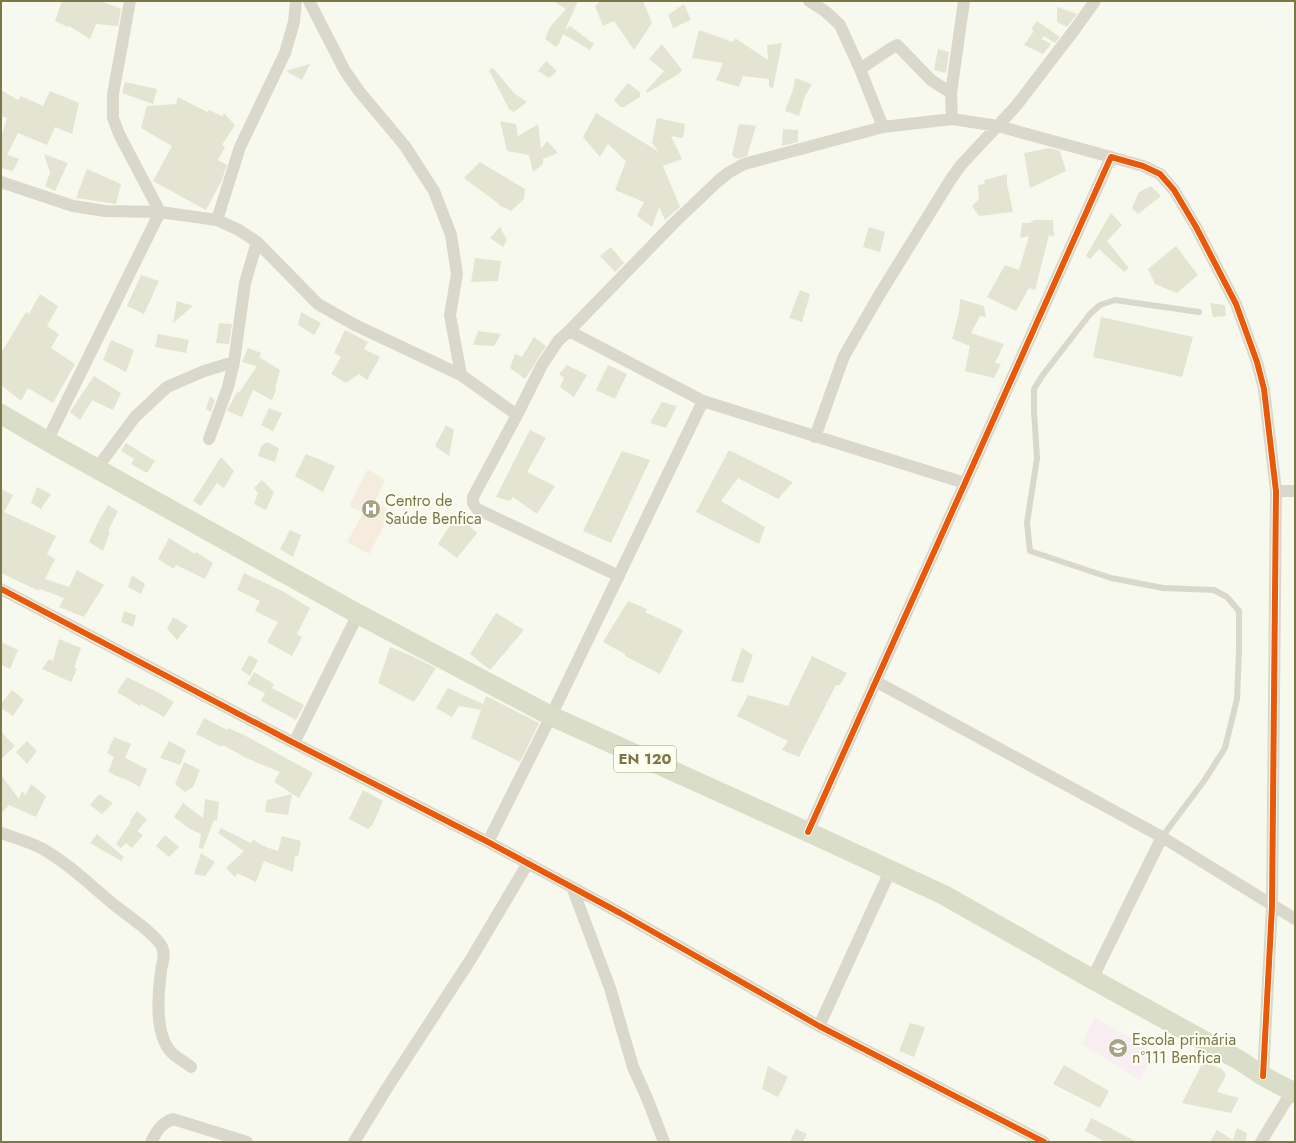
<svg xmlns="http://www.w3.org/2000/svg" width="1296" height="1143" font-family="Jost,sans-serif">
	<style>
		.education { fill: #f9eef2 }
		.medical { fill: #f5ecde }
		.building { fill: #e3e4d2 }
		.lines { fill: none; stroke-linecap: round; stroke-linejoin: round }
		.lane { stroke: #dad8ca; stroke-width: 6 }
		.street { stroke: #dad8ca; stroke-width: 12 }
		.primary { stroke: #daddc8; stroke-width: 20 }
		.cycleway-casing { stroke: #fdfff1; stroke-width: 8 }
		.cycleway { stroke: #e8590c; stroke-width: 6 }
		.labels { text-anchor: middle; stroke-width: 4; stroke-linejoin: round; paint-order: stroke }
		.shield { fill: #fdfff1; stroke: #a2a07c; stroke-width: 1 }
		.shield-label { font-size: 15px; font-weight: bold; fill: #7b774a }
		.poi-label { font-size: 16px; fill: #7b774a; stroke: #fdfff1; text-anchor: start }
	</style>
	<rect width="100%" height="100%" fill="#f7f9ee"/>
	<path class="education" d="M1095,1017L1155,1053L1140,1080L1081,1044Z"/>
	<path class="medical" d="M368,469L385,480L375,501L391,512L369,554L347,542L363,513L349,506Z"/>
	<path class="building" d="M62,1H101L121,9L118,26L96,24L90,39L69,26L68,27L55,21Z
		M553,1H578L565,30L570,26L594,44L590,50L563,34L560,42L556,47L545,39L550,27L566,9Z
		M600,1H643L652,23L634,50L614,21L603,26L595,6Z
		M684,4L691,20L673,28L668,15Z
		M1057,7L1077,14L1067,27L1057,22Z
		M1037,21L1060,37L1055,43L1044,36L1042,39L1051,44L1043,54L1024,45L1034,31L1031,29Z
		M699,30L733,42L735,38L768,60L767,45L782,43L773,88L769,87V79L743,76L739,87L716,80L723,63L692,58Z
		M662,44L682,70L677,75L647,93L646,91L664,71L649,59Z
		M938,49L949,52L946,73L934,70Z
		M546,61L557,71L549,78L538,71Z
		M310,64L302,80L286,71Z
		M493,68L515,94L527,102L514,112L509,109L489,70Z
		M795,78L812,84L805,96L799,116L785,111L793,90Z
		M125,82L157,89L153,104L122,93Z
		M628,83L640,92V97L624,107H620L614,100Z
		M1,90L18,100L21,96L43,106L50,91L79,103L72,134L55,127L47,145L18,133L7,155L19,159L13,171L1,168V138L7,118L1,116Z
		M178,97L207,112L209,110L222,116L224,113L235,125L222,145L225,147L218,160L227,165L221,182L206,210L153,181L172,146L141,128L147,106L176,104Z
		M596,113L659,152L652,143L657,118L685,124L683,138L671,136L682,159L663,166L680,207L665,220L659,207L652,227L637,216L644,202L615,190L626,161L608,144L600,157L583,137Z
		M500,121L516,124L518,136L538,124L541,149L547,141L558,153L543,159V164L533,172L529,155L507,151Z
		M739,124L756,126L747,156L737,159L732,155Z
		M783,129L798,130V142L782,146Z
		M1050,148L1060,151L1066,171L1030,188L1024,153Z
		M44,154L68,163L55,191L45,186L50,173Z
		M480,162L525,189L524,199L511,211L499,205V204L464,178Z
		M87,169L121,184L116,204L76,198Z
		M1007,174V184L1013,212L979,216L972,206L979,199L978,185L985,184L984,180Z
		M1151,186L1161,196L1138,214L1132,208L1139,192Z
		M1111,213L1122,225L1107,241L1129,268L1124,272L1099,249L1090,259L1086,256Z
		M1034,220H1053L1054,236L1049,235L1035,290L1029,288L1016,311L987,297L1005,265L1019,270L1029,236L1020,238L1022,223H1030Z
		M500,227L507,240L503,247L490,238Z
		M869,227L885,232L880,252L863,247Z
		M1176,246L1198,275L1177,293L1155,284L1148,269Z
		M611,247L624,263L615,272L600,256Z
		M475,258L501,261L498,281L471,282Z
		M141,275L159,281L144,314L127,306Z
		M800,290L810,294L802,322L789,318Z
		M40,294L58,306L47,326L59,334L51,348L75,364L53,403L28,388L21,401L1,385V353L26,312L29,314Z
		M960,299L984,306L986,317L980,316L971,333L1004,344L995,363L1001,364L994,378L965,371L970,346L952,339L959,313Z
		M177,301L193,306L173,323Z
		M1210,303L1225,305L1226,316L1213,317Z
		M301,312L321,323L314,335L298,325Z
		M1101,317L1193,337L1182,377L1093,357Z
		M219,323L232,324L229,344L216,343Z
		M345,330L368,342L364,349L380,357L367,380L359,374L346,383L331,374L341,357L334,353Z
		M478,331L501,334L494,346L473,345Z
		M158,334L189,340L186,353L155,347Z
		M534,337L546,346L525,379L510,368L515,354L522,357Z
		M111,340L134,350L126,372L103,360Z
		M248,348L261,353L259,357L280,370L275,389L276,390L272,400L253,390L242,417L227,411L237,392L239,393L257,366L242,362Z
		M567,365L587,375L574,397L560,387L564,378L559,374Z
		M608,365L627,374L615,399L596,390Z
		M94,376L121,393L113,410L92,400L80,420L70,412Z
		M210,396L215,400L211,412L206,409Z
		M662,402L677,406L666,428L650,423Z
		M269,408L282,413L273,431L261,425Z
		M446,425L454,430L449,456L435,446Z
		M530,430L546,438L527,472L555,486L537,514L513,497L510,501L496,497Z
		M267,442L279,448L275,462L258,456L262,445Z
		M126,443L155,461L147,473L131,464L134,459L121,451Z
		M729,450L793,482L778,499L738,478L721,501L765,527L759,544L696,512Z
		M622,451L650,460L611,543L583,531Z
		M306,454L335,466L323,492L295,476Z
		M221,457L234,471L224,488L217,483L201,506L193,501Z
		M262,480L274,492L266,510L254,504L258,493L254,488Z
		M37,487L51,494L41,509L31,503Z
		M1,489L13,495L4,512L56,536L47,554L55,559L45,579L69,587L77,570L104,585L84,617L59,607L64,598L40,589L39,591L1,573Z
		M108,505L118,511L108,531L110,532L103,551L89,542L96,526Z
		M457,514L477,533L457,558L438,544Z
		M290,530L301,535L293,557L280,549Z
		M169,538L195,554L196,552L213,563L205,579L176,565L174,569L158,559Z
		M244,573L284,592L310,608L297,634L302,637L292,656L267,642L278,622L255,611L260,601L237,590Z
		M132,575L145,584L141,594L128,587Z
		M628,601L647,609L645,612L683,630L660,674L625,656V654L603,642Z
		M124,611L136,615L133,627L121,622Z
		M496,613L524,630L490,670L470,654Z
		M173,617L188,626L177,640L167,629Z
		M59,639L81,648L74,668L77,669L71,682L42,669L49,659L53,661Z
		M1,642L18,650L10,669L1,665Z
		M390,647L412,656L436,668L414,702L378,683Z
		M742,648L753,655L743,683L731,681Z
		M249,655L258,660L250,676L241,670Z
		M812,656L847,673L840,685H836L799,757L782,750L788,741L737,716L748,695L788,706Z
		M254,672L274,684L272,688L304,705L296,720L261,701L265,693L247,684Z
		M127,677L157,692L174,702L164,717L141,704L140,706L117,692Z
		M448,688L483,704L486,696L539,723L520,762L471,738L481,710L459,706L452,717L436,708Z
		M12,690L24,700L13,716L1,708V704Z
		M204,718L227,730L228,728L244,735L313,773L299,798L274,782L280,772L246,758L223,745L222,747L196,734Z
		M1,732L15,746L1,759Z
		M114,737L131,744L125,758L147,769L140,787L123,778V779L108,772L114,757L107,753Z
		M27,741L37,751L27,764L16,752Z
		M169,741L186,750L180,765L160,758Z
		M184,762L200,770L193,787L185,792L175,784Z
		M1,775L19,799L22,791L26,795L31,784L46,796L36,817L9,805L1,814Z
		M363,790L383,801L373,824L368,829L349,819Z
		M99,794L113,803L102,814L90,805Z
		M292,794L288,815L265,812L267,800Z
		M205,799L219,802L217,821L214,820L203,849L199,848L201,834L190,829L174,817L183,803L203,818Z
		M137,811L147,820L137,831L143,835L132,848L126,843L121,848L116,844L131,822L130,821Z
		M221,828L251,843L253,840L266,847L278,851L282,836L301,841L298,857L295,855L293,872L264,861L256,882L237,873L235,877L226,868L244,851L218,833Z
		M97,834L124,857L121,861L90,843Z
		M165,835L179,847L169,857L156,846Z
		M201,853L215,862L205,876L194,874Z
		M910,1023L925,1027L914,1057L899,1051Z
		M1203,1062L1222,1069L1226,1075L1217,1092L1239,1098L1231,1113L1182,1103Z
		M1064,1065L1109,1091L1100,1108L1053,1084Z
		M768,1066L788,1077L778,1097L762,1089Z
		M1091,1118L1137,1142H1105L1085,1131Z
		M1237,1128L1247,1133L1245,1142H1210L1217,1130L1233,1140Z
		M796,1129L807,1134L803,1142H790Z"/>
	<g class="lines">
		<path class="lane" d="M1162,837L1204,781L1225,748L1237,699L1239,650V611L1227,597L1214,590L1163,588L1111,578L1030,551L1027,523L1037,458L1034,411V389L1042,376L1090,314L1100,305L1115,300L1199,312"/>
		<path class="street" d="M309,1L345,71L359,91L405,146L434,191L451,235L457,274L450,315L461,375
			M809,1L825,11L840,25L860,69L883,127
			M860,69L893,47L897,45L931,80L951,93
			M952,119L951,93L964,1
			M1,182L73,206L105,211L160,212L217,220L239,230L257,242L318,304L355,325L461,375L517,415
			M217,220L240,147L285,53L294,22L296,1
			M569,331L674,223L717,182L728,173L744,164L883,127L952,119L998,126L1111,157
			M815,437L844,356L881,292L951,179L961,165L1016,106L1075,29L1095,1
			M209,439L228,387L234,362L245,283L257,242
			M47,441L160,212L119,134L113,118V94L130,1
			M97,468L135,417L167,387L204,371L234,362
			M1276,491H1295
			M619,576L477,509L473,503V497L517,415L542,365L558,341L569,331L703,401L965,483
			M1,589L294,743L488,842L620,913L819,1026L1044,1142
			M875,681L1162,837L1295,919
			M294,743L358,614
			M808,832L965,483L1111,157L1143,166L1160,174L1174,190L1196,227L1236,304L1257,362L1264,389L1276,491L1272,906L1263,1076
			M1,833C15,838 30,842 43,849C72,866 92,887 117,907C128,916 157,935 162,947C166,955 162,963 161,971C158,994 154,1035 172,1053C177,1058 185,1062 191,1067
			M488,842L551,716L703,401
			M572,887L610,988L633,1067L647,1098L664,1142
			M1092,979L1162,837
			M819,1026L891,869
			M151,1142C157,1131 161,1123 173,1119L247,1142
			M354,1142L387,1088L471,959L528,863
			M1261,1142L1292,1091"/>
		<path class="primary" d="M1,414L47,441L358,614L551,716L808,832L944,895L1092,979L1239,1060L1263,1076L1295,1093"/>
		<defs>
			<path id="cycleway" d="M1,589L294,743L488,842L620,913L819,1026L1044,1142
				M808,832L965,483L1111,157L1143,166L1160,174L1174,190L1196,227L1236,304L1257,362L1264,389L1276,491L1272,906L1263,1076"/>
		</defs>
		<use href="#cycleway" class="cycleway-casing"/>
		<use href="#cycleway" class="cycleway"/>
	</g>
	<defs>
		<symbol id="hospital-disc" viewBox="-11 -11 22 22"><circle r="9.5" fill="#a6a483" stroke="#fdfff1"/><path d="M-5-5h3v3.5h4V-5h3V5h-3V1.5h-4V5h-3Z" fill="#fff"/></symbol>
		<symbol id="school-disc" viewBox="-11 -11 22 22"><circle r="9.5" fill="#a6a483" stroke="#fdfff1"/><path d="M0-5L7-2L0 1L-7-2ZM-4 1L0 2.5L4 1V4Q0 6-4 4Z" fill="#fff"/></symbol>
	</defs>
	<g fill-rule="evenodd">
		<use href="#hospital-disc" x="360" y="498" width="22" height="22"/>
		<use href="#school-disc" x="1107" y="1037" width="22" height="22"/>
	</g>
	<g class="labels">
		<rect class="shield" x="614" y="746" width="62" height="26" rx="3"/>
		<g class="shield-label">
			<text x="645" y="764">EN 120</text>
		</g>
		<g class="poi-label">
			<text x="385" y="506">Centro de<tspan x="385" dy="18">Saúde Benfica</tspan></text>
			<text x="1132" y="1045">Escola primária<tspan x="1132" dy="18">n°111 Benfica</tspan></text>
		</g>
	</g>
	<rect width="1296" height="1143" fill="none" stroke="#7b774a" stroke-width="4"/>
</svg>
